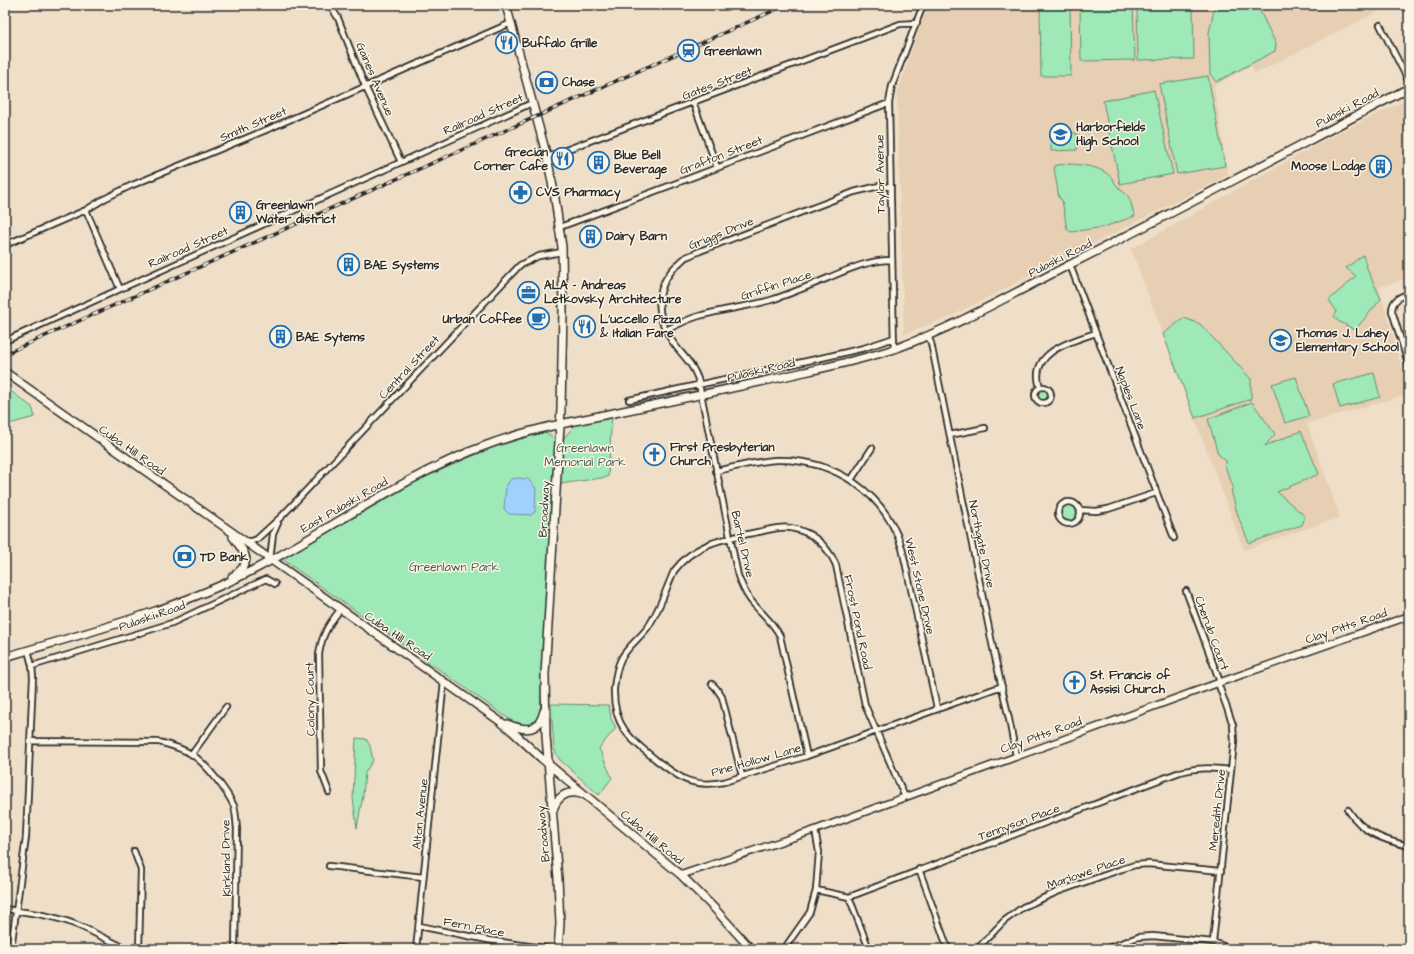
<svg xmlns="http://www.w3.org/2000/svg" width="1414" height="954" font-family="'Architects Daughter',sans-serif">
	<style>
		.built { fill: #e6cfb3 }
		.green { fill: #9fe9b8; stroke: #658a72 }
		.water { fill: #a1d0fd; stroke: #728ea9 }
		.lines { fill: none; stroke-linecap: round; stroke-linejoin: round }
		.minor-casing { stroke: #2b2b2b; stroke-width: 8 }
		.tertiary-casing { stroke: #2b2b2b; stroke-width: 9 }
		.secondary-casing { stroke: #2b2b2b; stroke-width: 10 }
		.minor { stroke: #fcf5e5; stroke-width: 4.5 }
		.tertiary { stroke: #fcf5e5; stroke-width: 6 }
		.secondary { stroke: #fcf5e5; stroke-width: 7 }
		.rail-casing { stroke: #2b2b2b; stroke-width: 3.5 }
		.rail { stroke: #fcf5e5; stroke-width: 2; stroke-dasharray: 6; stroke-linecap: butt }
		.labels { text-anchor: middle; stroke-width: 3; stroke-linejoin: round; paint-order: stroke }
		.poi-label { font-size: 12px; font-weight: bold; fill: #2b2b2b; stroke: #fcf5e5; text-anchor: start }
		.street-label { font-size: 12px; fill: #2b2b2b; stroke: #fcf5e5 }
		.park-label { font-size: 12px; fill: #485a4e; stroke: #fcf5e5 }
	</style>
	<rect width="100%" height="100%" fill="#efdfc8"/>
	<filter id="ink" filterUnits="userSpaceOnUse"><feTurbulence type="fractalNoise" baseFrequency=".025" numOctaves="2"/><feDisplacementMap in="SourceGraphic" scale="8" xChannelSelector="R" yChannelSelector="G"/><feConvolveMatrix kernelMatrix="1 2 1 2 8 2 1 2 1" color-interpolation-filters="sRGB"/></filter>
	<g filter="url(#ink)">
		<path class="built" d="M927,5H1391L1254,74L1252,65L1214,86L1228,175L947,318L904,334L897,94Z
			M1409,99V278L1379,287L1409,394L1307,424L1340,517L1244,550L1131,249L1336,134Z"/>
		<path class="green" d="M1040,5H1070L1071,76H1041Z
			M1080,5H1133L1135,60L1081,61Z
			M1137,5H1193L1194,59L1138,60Z
			M1215,5H1257L1276,44L1275,51L1216,82L1210,74L1209,33Z
			M1208,76L1225,166L1177,174L1159,84Z
			M1154,90L1173,174L1120,184L1103,101Z
			M1051,133H1077V150L1051,151Z
			M1070,164C1084,165 1100,166 1111,177C1114,180 1115,184 1118,187C1121,191 1127,193 1129,198C1132,204 1132,210 1135,216L1104,227L1071,232L1067,229L1062,200L1059,198L1054,168L1056,165Z
			M1363,255L1368,271L1381,299L1355,330L1338,321L1334,316L1337,312L1329,300L1356,276L1346,268Z
			M1184,318L1200,324L1251,379V399L1195,418L1163,334Z
			M1374,373L1380,397L1340,408L1333,384Z
			M1296,377L1309,416L1285,423L1272,384Z
			M5,387L32,407L35,417L5,425Z
			M1036 395a7 7 0 1 1 14 0a7 7 0 1 1-14 0Z
			M1252,402L1275,434L1265,446L1301,431L1319,474L1277,492L1305,516L1302,525L1249,543L1238,516L1231,490L1234,489L1224,464L1227,462L1218,454L1208,419Z
			M612,415L608,477L560,484L563,439L577,423Z
			M545,432L555,438L540,716L532,726H519L282,559L423,478L491,448Z
			M1060 513a9 9 0 1 1 18 0a9 9 0 1 1-18 0Z
			M551,704L609,705L611,719L616,728L599,748L612,778L599,795L559,759L554,749Z
			M356,738L366,739L370,746L373,760L365,773L363,795L357,828L353,798Z"/>
		<path class="water" d="M518,478L528,479L536,488L535,512L531,515L509,514L504,509L506,486L511,479Z"/>
		<g class="lines">
			<defs>
				<path id="minor" d="M330,5L338,18L365,86L401,162
					M507,7L517,5
					M1380,25L1409,82
					M693,102L717,167
					M547,157L900,24L917,23
					M86,210L120,289
					M560,227L889,103
					M5,245L86,210L104,199L130,186L266,130L511,23
					M1070,265L1174,538
					M1409,294C1400,296 1392,300 1392,311L1409,366
					M666,330C677,325 688,319 699,316C723,309 747,307 771,300C790,294 809,286 828,278C849,269 869,260 892,260
					M928,336L931,343L993,648L1009,719L1016,756
					M5,341L532,103
					M894,349L889,103L892,86L923,5
					M1035 395a8 8 0 1 1 16 0a8 8 0 1 1-16 0Z
					M1040,387C1028,352 1072,341 1096,333
					M629,400L830,356L864,348L894,338
					M950,435L985,428
					M716,471C736,467 757,461 777,460C835,459 885,493 902,548L937,708
					M851,480L872,448
					M1058 513a11 11 0 1 1 22 0a11 11 0 1 1-22 0Z
					M1080,510L1096,511L1108,509L1156,493
					M246,541H252L257,539L282,516L520,265L539,256L562,252
					M270,560L273,534L278,523
					M1186,591L1220,682
					M32,666L172,623L266,579L275,584
					M712,684L716,688L722,697L742,776
					M30,741L159,742C170,745 182,748 191,754C206,763 227,791 234,806C236,813 236,821 237,828L235,949
					M192,754L226,707
					M807,756L780,636C773,622 762,614 752,602C745,594 742,585 738,576L698,379C691,360 680,354 670,338C655,314 655,286 677,265C680,263 683,259 686,257C691,255 696,253 700,251L854,192L879,186L891,187
					M329,792L321,771L319,654C322,635 328,625 340,610
					M905,797L865,705L836,565C827,545 813,532 791,528C780,526 768,530 758,532C724,539 696,542 674,571C666,589 659,611 648,627C640,638 628,646 621,659C616,669 615,679 614,689C613,725 629,738 655,759C680,778 691,788 724,782L807,756L1002,686
					M1348,810C1363,833 1383,840 1409,846
					M134,851L141,870L139,949
					M329,866L423,877
					M919,869L948,949
					M816,890L849,897L1180,772C1199,767 1211,768 1231,770
					M849,897L869,949
					M5,909C32,913 59,916 84,928C99,935 113,943 129,949
					M419,926L488,940L550,949
					M1213,942L1234,742L1233,725L1218,683
					M331,947L346,949
					M11,949L26,837L33,677L32,666L28,650
					M416,949L444,681
					M784,949L810,912L816,890L819,852L815,830
					M977,949L1004,921L1023,907L1057,892L1122,869L1135,865L1148,864L1221,871
					M1105,949L1138,937L1153,936L1213,942L1231,949"/>
				<path id="tertiary" d="M681,875L815,830L1218,683L1409,616"/>
				<path id="secondary" d="M506,5L547,157L554,192L562,247L563,311L561,409L545,674L546,736L558,879L560,924L558,949
					M5,372L501,722L512,731L541,758L681,875L714,908L751,949
					M232,577C254,562 246,554 233,537
					M5,657C89,632 179,609 257,568C334,527 405,475 487,445C532,428 581,420 628,410C686,398 743,386 800,373C832,366 865,359 897,348C957,326 1012,294 1069,265C1183,208 1296,147 1409,88
					M507,724C525,731 539,733 544,711
					M553,811C556,797 567,790 581,794"/>
			</defs>
			<use href="#minor" class="minor-casing"/>
			<use href="#tertiary" class="tertiary-casing"/>
			<use href="#secondary" class="secondary-casing"/>
			<use href="#minor" class="minor"/>
			<use href="#tertiary" class="tertiary"/>
			<use href="#secondary" class="secondary"/>
			<defs>
				<path id="rail" d="M5,354L786,5"/>
			</defs>
			<use href="#rail" class="rail-casing"/>
			<use href="#rail" class="rail"/>
		</g>
	</g>
	<defs>
		<symbol id="restaurant-ring" viewBox="-11 -11 22 22"><circle r="9.5" fill="#fcf5e5" stroke="#1f6fb2" stroke-width="1.5"/><path d="M-5-6h1v4h1v-4h1v4h1v-4h1v5L-1.5 .5V6h-2V.5L-5-1ZM5-6V6H3V1.5H1.5Q1.5-4 5-6Z" fill="#1f6fb2"/></symbol>
		<symbol id="station-ring" viewBox="-11 -11 22 22"><circle r="9.5" fill="#fcf5e5" stroke="#1f6fb2" stroke-width="1.5"/><path d="M-3-6H3Q5-6 5-4V2Q5 4 3 4L4.5 6H3L1.5 4h-3L-3 6H-4.5L-3 4Q-5 4-5 2V-4Q-5-6-3-6ZM-3.5-4v3h7v-3ZM-3.5 1v1.5H-2V1ZM2 1v1.5H3.5V1Z" fill="#1f6fb2"/></symbol>
		<symbol id="bank-ring" viewBox="-11 -11 22 22"><circle r="9.5" fill="#fcf5e5" stroke="#1f6fb2" stroke-width="1.5"/><path d="M-6-4H6V4H-6ZM0-2.3a2.3 2.3 0 1 0 0 4.6a2.3 2.3 0 1 0 0-4.6Z" fill="#1f6fb2"/></symbol>
		<symbol id="school-ring" viewBox="-11 -11 22 22"><circle r="9.5" fill="#fcf5e5" stroke="#1f6fb2" stroke-width="1.5"/><path d="M0-5L7-2L0 1L-7-2ZM-4 1L0 2.5L4 1V4Q0 6-4 4Z" fill="#1f6fb2"/></symbol>
		<symbol id="building-ring" viewBox="-11 -11 22 22"><circle r="9.5" fill="#fcf5e5" stroke="#1f6fb2" stroke-width="1.5"/><path d="M-4-6H4V6H1V3H-1V6H-4ZM-2.5-4.3h1.7v1.8h-1.7ZM.8-4.3h1.7v1.8H.8ZM-2.5-1h1.7V.8h-1.7ZM.8-1h1.7V.8H.8Z" fill="#1f6fb2"/></symbol>
		<symbol id="pharmacy-ring" viewBox="-11 -11 22 22"><circle r="9.5" fill="#fcf5e5" stroke="#1f6fb2" stroke-width="1.5"/><path d="M-2-6h4v4h4v4h-4v4h-4v-4h-4v-4h4Z" fill="#1f6fb2"/></symbol>
		<symbol id="office-ring" viewBox="-11 -11 22 22"><circle r="9.5" fill="#fcf5e5" stroke="#1f6fb2" stroke-width="1.5"/><path d="M-6-3h4V-5.5h4V-3h4V5H-6ZM-1-4.5V-3h2v-1.5ZM-6 0V1H6V0Z" fill="#1f6fb2"/></symbol>
		<symbol id="cafe-ring" viewBox="-11 -11 22 22"><circle r="9.5" fill="#fcf5e5" stroke="#1f6fb2" stroke-width="1.5"/><path d="M-5.5-4.5H6V0H3Q3 3.5 0 3.5H-2.5Q-5.5 3.5-5.5 0ZM3-3.2v2h1.7v-2ZM-6 4.5H4V6H-6Z" fill="#1f6fb2"/></symbol>
		<symbol id="church-ring" viewBox="-11 -11 22 22"><circle r="9.5" fill="#fcf5e5" stroke="#1f6fb2" stroke-width="1.5"/><path d="M-1.2-6h2.4v3.5h3.3v2.4h-3.3V6h-2.4V-.1h-3.3v-2.4h3.3Z" fill="#1f6fb2"/></symbol>
	</defs>
	<g fill-rule="evenodd">
		<use href="#restaurant-ring" x="494" y="30" width="25" height="25"/>
		<use href="#station-ring" x="676" y="38" width="25" height="25"/>
		<use href="#bank-ring" x="534" y="70" width="25" height="25"/>
		<use href="#school-ring" x="1048" y="122" width="25" height="25"/>
		<use href="#restaurant-ring" x="550" y="146" width="25" height="25"/>
		<use href="#building-ring" x="586" y="150" width="25" height="25"/>
		<use href="#building-ring" x="1368" y="154" width="25" height="25"/>
		<use href="#pharmacy-ring" x="508" y="180" width="25" height="25"/>
		<use href="#building-ring" x="228" y="200" width="25" height="25"/>
		<use href="#building-ring" x="578" y="224" width="25" height="25"/>
		<use href="#building-ring" x="336" y="252" width="25" height="25"/>
		<use href="#office-ring" x="516" y="280" width="25" height="25"/>
		<use href="#cafe-ring" x="526" y="306" width="25" height="25"/>
		<use href="#restaurant-ring" x="572" y="314" width="25" height="25"/>
		<use href="#building-ring" x="268" y="324" width="25" height="25"/>
		<use href="#school-ring" x="1268" y="328" width="25" height="25"/>
		<use href="#church-ring" x="642" y="442" width="25" height="25"/>
		<use href="#bank-ring" x="172" y="544" width="25" height="25"/>
		<use href="#church-ring" x="1062" y="670" width="25" height="25"/>
	</g>
	<g class="labels">
		<g class="poi-label">
			<text x="522" y="47">Buffalo Grille</text>
			<text x="704" y="55">Greenlawn</text>
			<text x="562" y="86">Chase</text>
			<text x="1076" y="131">Harborfields<tspan x="1076" dy="14">High School</tspan></text>
			<text x="548" y="156" text-anchor="end">Grecian<tspan x="548" dy="14">Corner Cafe</tspan></text>
			<text x="614" y="159">Blue Bell<tspan x="614" dy="14">Beverage</tspan></text>
			<text x="1366" y="170" text-anchor="end">Moose Lodge</text>
			<text x="536" y="196">CVS Pharmacy</text>
			<text x="256" y="209">Greenlawn<tspan x="256" dy="14">Water district</tspan></text>
			<text x="606" y="240">Dairy Barn</text>
			<text x="364" y="269">BAE Systems</text>
			<text x="544" y="289">ALA - Andreas<tspan x="544" dy="14">Letkovsky Architecture</tspan></text>
			<text x="522" y="323" text-anchor="end">Urban Coffee</text>
			<text x="600" y="323">L’uccello Pizza<tspan x="600" dy="14">&amp; Italian Fare</tspan></text>
			<text x="1296" y="337">Thomas J. Lahey<tspan x="1296" dy="14">Elementary School</tspan></text>
			<text x="296" y="341">BAE Sytems</text>
			<text x="670" y="451">First Presbyterian<tspan x="670" dy="14">Church</tspan></text>
			<text x="200" y="561">TD Bank</text>
			<text x="1090" y="679">St. Francis of<tspan x="1090" dy="14">Assisi Church</tspan></text>
		</g>
		<g class="street-label">
			<text transform="translate(375 79) rotate(67)" y="4">Gaines Avenue</text>
			<text transform="translate(717 83) rotate(-21)" y="4">Gates Street</text>
			<text transform="translate(1347 108) rotate(-28)" y="4">Pulaski Road</text>
			<text transform="translate(483 114) rotate(-24)" y="4">Railroad Street</text>
			<text transform="translate(253 124) rotate(-23)" y="4">Smith Street</text>
			<text transform="translate(721 155) rotate(-21)" y="4">Grafton Street</text>
			<text transform="translate(880 174) rotate(-91)" y="4">Taylor Avenue</text>
			<text transform="translate(721 233) rotate(-22)" y="4">Griggs Drive</text>
			<text transform="translate(188 247) rotate(-24)" y="4">Railroad Street</text>
			<text transform="translate(1060 258) rotate(-27)" y="4">Pulaski Road</text>
			<text transform="translate(776 285) rotate(-18)" y="4">Griffin Place</text>
			<text transform="translate(409 367) rotate(-47)" y="4">Central Street</text>
			<text transform="translate(761 370) rotate(-13)" y="4">Pulaski Road</text>
			<text transform="translate(1131 398) rotate(69)" y="4">Naples Lane</text>
			<text transform="translate(132 450) rotate(35)" y="4">Cuba Hill Road</text>
			<text transform="translate(344 505) rotate(-30)" y="4">East Pulaski Road</text>
			<text transform="translate(544 509) rotate(-87)" y="4">Broadway</text>
			<text transform="translate(743 544) rotate(77)" y="4">Bartel Drive</text>
			<text transform="translate(982 544) rotate(78)" y="4">Northgate Drive</text>
			<text transform="translate(920 586) rotate(77)" y="4">West Stone Drive</text>
			<text transform="translate(152 616) rotate(-19)" y="4">Pulaski Road</text>
			<text transform="translate(858 622) rotate(78)" y="4">Frost Pond Road</text>
			<text transform="translate(1346 626) rotate(-19)" y="4">Clay Pitts Road</text>
			<text transform="translate(1212 633) rotate(70)" y="4">Cherub Court</text>
			<text transform="translate(398 636) rotate(34)" y="4">Cuba Hill Road</text>
			<text transform="translate(310 699) rotate(-91)" y="4">Colony Court</text>
			<text transform="translate(1041 735) rotate(-20)" y="4">Clay Pitts Road</text>
			<text transform="translate(756 760) rotate(-16)" y="4">Pine Hollow Lane</text>
			<text transform="translate(1217 810) rotate(-84)" y="4">Meredith Drive</text>
			<text transform="translate(420 814) rotate(-84)" y="4">Alton Avenue</text>
			<text transform="translate(1019 822) rotate(-20)" y="4">Tennyson Place</text>
			<text transform="translate(543 834) rotate(-95)" y="4">Broadway</text>
			<text transform="translate(652 837) rotate(40)" y="4">Cuba Hill Road</text>
			<text transform="translate(226 858) rotate(-91)" y="4">Kirkland Drive</text>
			<text transform="translate(1086 872) rotate(-19)" y="4">Marlowe Place</text>
			<text transform="translate(474 927) rotate(11)" y="4">Fern Place</text>
		</g>
		<g class="park-label">
			<text x="585" y="452">Greenlawn<tspan x="585" dy="14">Memorial Park</tspan></text>
			<text x="454" y="571">Greenlawn Park</text>
		</g>
	</g>
	<rect width="1414" height="954" fill="none" stroke="#fcf5e5" stroke-width="20"/>
	<rect x="10" y="10" width="1394" height="934" fill="none" stroke="#2b2b2b" stroke-width="1.5" filter="url(#ink)"/>
</svg>
